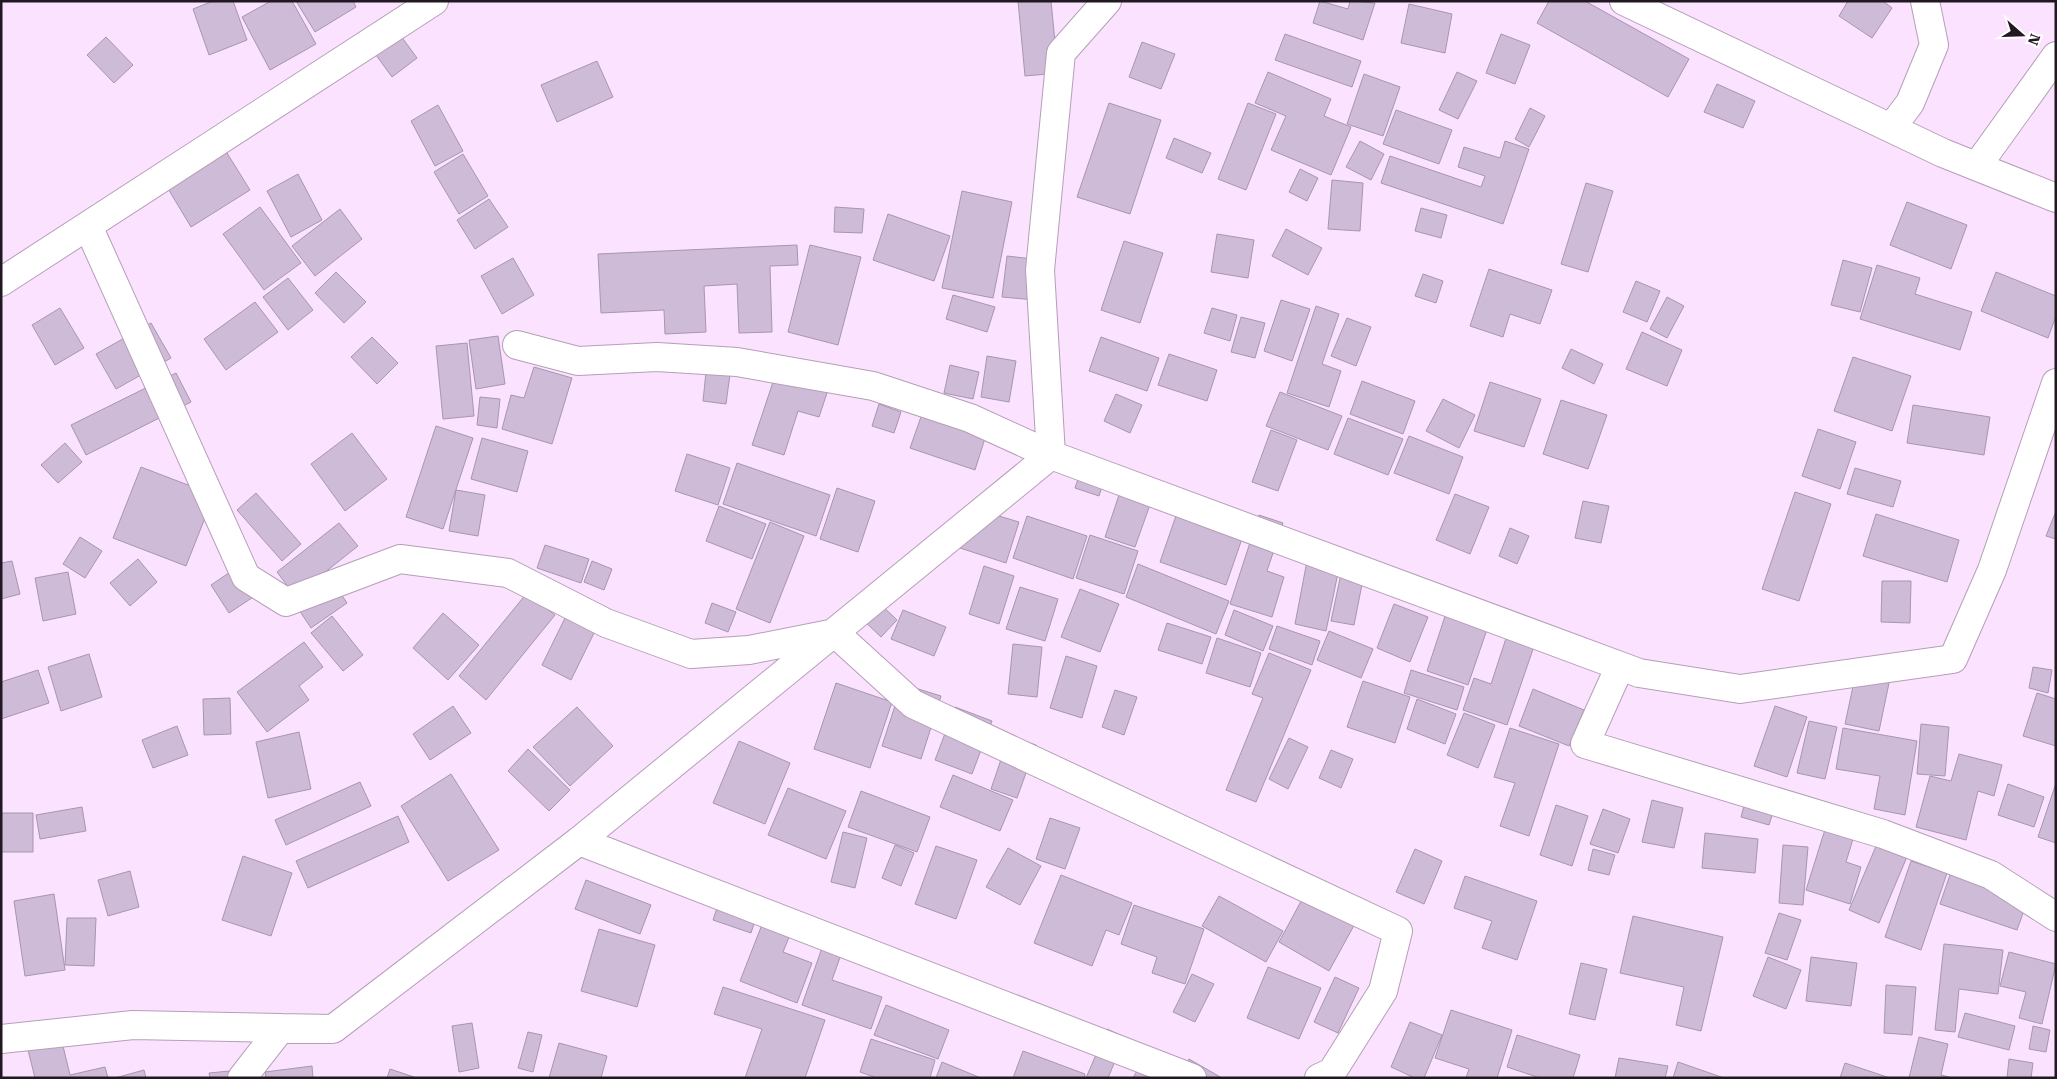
<svg xmlns="http://www.w3.org/2000/svg" width="2057" height="1079" font-family="'Roboto Serif',serif">
	<style>
		.building { fill: #cebbd8; stroke: #a795b1 }
		.lines { fill: none; stroke-linecap: round; stroke-linejoin: round }
		.minor-casing { stroke: #b69eb8; stroke-width: 30 }
		.minor { stroke: #fff; stroke-width: 28 }
	</style>
	<rect width="100%" height="100%" fill="#fbe2fe"/>
	<path class="building" d="M213,1H233L247,40L209,55L193,9Z
		M271,1H292L316,44L270,70L242,17Z
		M296,1H353L356,7L315,32Z
		M1018,1H1051L1058,73L1025,76Z
		M1320,1L1348,9L1350,1L1375,3L1363,40L1313,23Z
		M1549,1H1585L1689,59L1668,97L1537,23Z
		M1848,1H1883L1892,8L1872,38L1839,16Z
		M1409,4L1452,14L1445,53L1401,43Z
		M1285,34L1361,61L1352,87L1275,60Z
		M1501,34L1530,45L1515,84L1486,73Z
		M401,36L417,58L392,77L376,55Z
		M106,37L133,65L114,83L87,55Z
		M1142,42L1175,54L1161,89L1129,77Z
		M597,61L613,97L557,122L541,85Z
		M1268,72L1331,99L1324,116L1351,127L1331,175L1271,150L1286,116L1255,103Z
		M1457,72L1477,81L1458,119L1439,110Z
		M1364,74L1400,87L1383,136L1347,124Z
		M1717,84L1755,101L1743,128L1704,112Z
		M1109,103L1161,120L1130,214L1077,197Z
		M1248,103L1276,114L1246,190L1218,179Z
		M438,105L463,151L435,166L411,121Z
		M1530,108L1545,116L1529,147L1515,139Z
		M1396,110L1452,130L1439,164L1383,144Z
		M1174,138L1211,153L1202,173L1166,158Z
		M1360,141L1384,154L1371,180L1346,167Z
		M1505,141L1529,149L1503,224L1381,183L1390,156L1481,187L1485,176L1458,167L1464,147L1500,158Z
		M222,145L250,190L191,227L164,182Z
		M463,154L488,196L459,214L434,172Z
		M1300,169L1318,178L1307,201L1289,192Z
		M298,174L322,220L291,237L267,191Z
		M1332,180L1363,183L1360,231L1328,229Z
		M1586,183L1613,191L1588,272L1561,264Z
		M962,191L1012,202L993,298L942,288Z
		M489,199L508,227L475,249L457,220Z
		M1907,202L1967,225L1951,269L1890,245Z
		M260,207L301,263L264,290L223,234Z
		M835,207L864,209L862,233L834,232Z
		M1421,208L1447,215L1441,238L1415,231Z
		M340,209L362,239L315,276L292,246Z
		M888,214L950,236L934,281L873,260Z
		M1286,229L1322,248L1308,275L1272,256Z
		M1217,234L1254,240L1248,278L1211,272Z
		M1124,241L1163,253L1140,323L1101,310Z
		M797,245L798,265L770,266L772,332L739,333L737,284L704,286L706,332L665,334L664,310L601,313L598,254Z
		M810,245L861,257L838,345L788,332Z
		M1007,256L1050,261L1046,301L1002,297Z
		M513,258L534,295L502,314L481,276Z
		M1843,260L1872,268L1860,312L1831,305Z
		M1877,265L1920,278L1915,294L1972,312L1960,350L1860,319Z
		M1489,269L1552,290L1540,324L1510,314L1503,337L1470,326Z
		M336,272L366,302L344,323L315,293Z
		M1996,272L2056,296V316L2048,338L1981,311Z
		M1423,274L1443,281L1436,303L1415,296Z
		M288,278L313,310L288,330L263,297Z
		M1636,281L1660,291L1647,322L1623,312Z
		M953,295L995,307L987,332L946,319Z
		M1667,297L1684,306L1667,338L1650,329Z
		M1281,300L1310,309L1292,361L1264,351Z
		M255,302L278,332L226,370L204,339Z
		M1316,306L1339,314L1322,364L1341,371L1329,407L1287,393Z
		M60,308L84,348L55,365L32,325Z
		M1212,308L1237,315L1230,341L1204,333Z
		M1241,317L1265,323L1255,358L1231,352Z
		M1347,318L1371,327L1356,366L1331,356Z
		M151,323L171,358L116,389L96,354Z
		M1642,332L1682,350L1667,386L1626,369Z
		M498,336L505,384L476,389L469,340Z
		M372,337L398,363L377,384L351,357Z
		M1101,337L1159,358L1147,391L1089,371Z
		M467,343L474,416L443,419L436,346Z
		M1571,349L1603,364L1594,384L1562,368Z
		M1169,354L1217,370L1207,401L1158,385Z
		M987,356L1016,361L1009,402L981,397Z
		M1853,357L1911,376L1892,431L1834,411Z
		M950,365L979,372L973,399L944,393Z
		M534,367L572,378L552,444L502,429L511,395L524,398Z
		M777,370L829,387L819,417L798,411L784,455L752,445Z
		M706,372L730,374L726,404L703,401Z
		M176,373L191,402L86,455L71,425Z
		M1362,381L1415,401L1403,434L1350,414Z
		M1490,382L1541,399L1524,447L1474,431Z
		M1280,392L1342,416L1328,450L1266,426Z
		M1116,394L1142,405L1130,433L1104,421Z
		M480,397L500,399L497,428L477,425Z
		M1443,399L1475,415L1459,448L1426,431Z
		M1561,400L1607,415L1588,469L1543,454Z
		M879,404L901,412L894,433L872,426Z
		M1913,405L1990,417L1984,455L1907,443Z
		M922,414L986,435L975,470L910,448Z
		M1348,418L1403,439L1388,475L1334,454Z
		M436,426L473,438L443,529L406,517Z
		M1818,429L1856,442L1840,489L1802,476Z
		M1271,430L1297,440L1278,491L1252,482Z
		M352,433L387,479L345,511L311,464Z
		M1409,436L1463,457L1449,494L1394,473Z
		M482,438L528,451L517,492L471,479Z
		M65,443L82,462L58,483L41,465Z
		M687,454L730,468L718,505L675,491Z
		M1085,458L1109,465L1099,496L1075,488Z
		M737,463L830,495L816,536L723,504Z
		M141,467L214,495L186,566L113,538Z
		M1855,468L1901,481L1893,507L1847,494Z
		M1126,474L1157,485L1135,547L1105,537Z
		M837,488L875,501L858,552L820,539Z
		M456,490L485,495L478,536L449,531Z
		M1795,492L1831,504L1799,601L1762,589Z
		M256,493L301,544L282,561L237,510Z
		M1455,494L1489,507L1470,554L1436,540Z
		M1583,501L1609,506L1601,543L1575,538Z
		M719,506L766,524L752,559L706,541Z
		M972,508L1019,522L1006,563L960,548Z
		M1178,510L1244,533L1226,585L1160,562Z
		M2056,511V539L2046,536Z
		M1876,514L1959,540L1947,582L1863,556Z
		M1259,515L1283,523L1267,571L1284,577L1272,617L1230,604Z
		M1027,516L1087,536L1073,579L1013,558Z
		M770,522L804,536L770,623L736,609Z
		M339,523L358,546L295,596L277,572Z
		M1510,528L1529,536L1517,564L1499,556Z
		M1090,535L1138,551L1124,594L1076,578Z
		M80,537L102,551L85,578L63,564Z
		M545,545L589,559L581,583L537,568Z
		M1345,555L1367,559L1354,625L1331,621Z
		M138,559L157,582L130,606L110,583Z
		M12,561L20,594L1,599V563Z
		M592,561L612,569L604,590L584,582Z
		M1307,561L1339,568L1326,631L1295,624Z
		M245,562L264,590L229,613L211,585Z
		M1138,564L1229,601L1216,634L1126,597Z
		M984,566L1014,576L999,624L969,614Z
		M68,572L76,614L43,621L35,578Z
		M329,576L347,603L311,628L293,601Z
		M1882,581H1911L1910,623L1881,622Z
		M1020,587L1058,599L1045,641L1006,629Z
		M1080,589L1119,604L1100,652L1061,637Z
		M1453,592L1495,606L1468,685L1427,671Z
		M527,593L555,615L486,700L459,676Z
		M876,600L897,620L881,637L860,617Z
		M712,603L736,612L728,632L705,623Z
		M1394,604L1428,617L1410,662L1377,648Z
		M903,610L946,627L934,656L891,639Z
		M1234,610L1273,626L1263,651L1225,635Z
		M443,613L479,645L448,680L413,648Z
		M1514,614L1542,623L1507,725L1463,710L1474,678L1491,684Z
		M332,616L363,655L343,671L311,633Z
		M566,616L595,631L571,680L542,665Z
		M1167,623L1211,637L1202,664L1158,650Z
		M1277,626L1320,641L1312,665L1269,649Z
		M1329,631L1373,649L1361,678L1317,660Z
		M1217,638L1261,653L1250,687L1206,673Z
		M304,642L323,667L299,686L309,700L267,732L237,692Z
		M1013,644L1042,647L1037,697L1008,694Z
		M1269,653L1311,670L1256,802L1226,790L1263,698L1252,694Z
		M89,654L102,697L61,711L48,667Z
		M1066,656L1097,666L1082,718L1050,708Z
		M2033,667L2052,670L2048,693L2029,688Z
		M38,670L49,703L1,719V682Z
		M1411,670L1464,687L1457,710L1404,693Z
		M1855,677L1889,683L1879,731L1845,724Z
		M1363,681L1410,697L1395,743L1347,727Z
		M836,683L892,702L870,768L814,749Z
		M902,684L941,696L921,759L882,746Z
		M1533,689L1584,710L1569,746L1519,726Z
		M1115,690L1137,697L1124,735L1102,727Z
		M2037,693L2056,699V746L2023,736Z
		M230,698L231,734L204,735L203,699Z
		M1417,699L1456,714L1445,744L1407,729Z
		M453,706L471,733L430,760L413,734Z
		M1775,706L1807,717L1787,777L1754,766Z
		M577,707L613,746L570,786L533,747Z
		M955,707L992,721L972,774L935,760Z
		M1464,713L1495,725L1478,768L1447,755Z
		M1809,721L1837,727L1825,779L1797,773Z
		M1921,724L1949,727L1945,776L1917,774Z
		M177,726L188,755L153,768L142,740Z
		M1510,728L1559,744L1529,836L1500,826L1515,783L1494,777Z
		M1843,728L1917,741L1905,815L1874,809L1880,776L1836,769Z
		M299,732L311,789L268,798L256,742Z
		M1009,736L1036,745L1017,798L991,789Z
		M1289,738L1308,747L1288,789L1269,779Z
		M739,741L790,763L765,824L713,803Z
		M528,749L570,790L549,811L508,771Z
		M1331,750L1353,759L1341,788L1319,778Z
		M1959,754L2002,765L1994,796L1978,791L1966,840L1916,827L1930,776L1951,781Z
		M451,774L499,850L448,881L401,806Z
		M953,775L1013,800L1000,831L940,807Z
		M360,782L371,806L286,845L275,820Z
		M2056,783V843L2038,837Z
		M2008,784L2044,797L2034,827L1998,815Z
		M788,788L846,811L826,859L768,835Z
		M861,791L930,817L917,852L848,827Z
		M1748,791L1777,800L1769,825L1741,817Z
		M1652,800L1683,808L1674,848L1642,842Z
		M1556,805L1588,816L1572,866L1540,855Z
		M82,807L86,831L40,839L36,815Z
		M1603,809L1630,819L1618,853L1590,844Z
		M1,813H33V852H1Z
		M398,816L409,842L308,888L296,861Z
		M1050,818L1080,828L1065,869L1036,859Z
		M1828,820L1856,829L1846,862L1861,867L1850,904L1806,890Z
		M843,832L867,838L855,888L831,882Z
		M1882,832L1912,845L1879,923L1849,910Z
		M1705,833L1758,839L1755,873L1702,868Z
		M895,845L914,853L901,886L882,878Z
		M1783,845L1808,847L1803,905L1779,903Z
		M936,846L977,860L956,919L915,904Z
		M1008,848L1041,866L1020,905L986,887Z
		M1415,849L1442,861L1424,904L1396,892Z
		M1593,849L1615,855L1609,875L1588,870Z
		M243,856L292,873L271,936L222,920Z
		M1911,861L1947,873L1921,950L1885,937Z
		M130,871L139,907L108,916L98,880Z
		M1951,872L2028,899L2017,930L1940,904Z
		M1061,875L1132,903L1119,935L1106,930L1092,966L1034,943Z
		M1465,876L1537,901L1517,960L1482,948L1492,921L1454,908Z
		M586,880L651,905L640,934L575,909Z
		M1306,892L1357,920L1329,971L1279,942Z
		M722,893L760,905L751,933L713,920Z
		M54,894L65,970L25,976L14,901Z
		M1219,896L1283,931L1266,962L1202,926Z
		M770,904L798,915L783,952L812,963L797,1003L740,981Z
		M1134,905L1204,929L1185,984L1152,973L1157,957L1121,944Z
		M1779,913L1801,920L1787,960L1765,953Z
		M1633,916L1723,937L1701,1031L1676,1025L1684,987L1620,973Z
		M67,918H96L94,966L65,965Z
		M830,925L849,932L832,980L882,997L871,1029L802,1005Z
		M599,929L655,945L637,1007L581,991Z
		M1944,944L2003,950L1998,994L1959,989L1955,1032L1935,1030Z
		M2009,952L2056,964L2042,1024L2019,1018L2026,992L2000,986Z
		M1768,957L1801,970L1786,1009L1753,996Z
		M1811,957L1857,963L1851,1006L1806,1001Z
		M1581,963L1607,969L1595,1020L1569,1014Z
		M1268,967L1321,988L1299,1039L1247,1018Z
		M1192,974L1214,984L1195,1022L1173,1012Z
		M1335,977L1359,988L1338,1033L1314,1022Z
		M1886,985L1916,987L1912,1035L1884,1033Z
		M723,987L825,1020L805,1078H745L762,1029L714,1014Z
		M886,1005L949,1030L938,1059L874,1035Z
		M1451,1010L1512,1030L1497,1078H1466L1469,1069L1435,1058Z
		M1965,1013L2015,1026L2009,1050L1958,1037Z
		M1410,1022L1442,1035L1424,1078H1415L1391,1067Z
		M472,1023L479,1068L459,1072L452,1026Z
		M2033,1026L2050,1030L2046,1052L2029,1049Z
		M1107,1029L1125,1037L1108,1078H1086Z
		M528,1032L542,1035L533,1072L518,1068Z
		M1517,1035L1580,1055L1573,1078H1540L1507,1067Z
		M1919,1037L1948,1044L1941,1075L1953,1078H1909Z
		M871,1039L935,1060L930,1078H877L860,1072Z
		M62,1042L70,1075L105,1067L108,1078H35L28,1050Z
		M559,1043L607,1056L601,1078H549Z
		M1023,1051L1085,1074L1084,1078H1013Z
		M1619,1058L1668,1066L1665,1078H1615Z
		M1189,1059L1222,1078H1178Z
		M2009,1059L2033,1063L2031,1078H2007Z
		M942,1062L981,1078H936Z
		M1678,1062L1724,1078H1673Z
		M1845,1063L1890,1078H1840Z
		M1140,1065L1161,1078H1133Z
		M312,1066L313,1078H266L265,1072Z
		M390,1069L417,1078H387Z
		M144,1070L146,1078H115Z
		M240,1070L241,1078H210L209,1073Z"/>
	<g class="lines">
		<defs>
			<path id="minor" d="M1624,1L1943,153L2056,198
				M1891,128L1910,103L1934,45L1925,1
				M1977,166L2056,56
				M88,226L246,577L286,602L400,559L508,573L606,623L691,654L749,650L835,633L913,704L1398,931L1383,991L1332,1072L1319,1078
				M1,282L434,1
				M517,345L578,361L657,357L737,362L873,386L970,418L1051,455L1639,673L1740,689L1953,659L1992,570L2056,383
				M1620,666L1585,744L1883,834L1991,875L2056,917
				M579,841L1192,1078
				M1,1039L133,1025L333,1029L579,841L1051,455L1040,270L1061,53L1107,1
				M242,1078L281,1028"/>
		</defs>
		<use href="#minor" class="minor-casing"/>
		<use href="#minor" class="minor"/>
	</g>
	<rect width="2057" height="1079" fill="none" stroke="#211822" stroke-width="5"/>
	<g transform="translate(2022 35) rotate(110)" stroke="#ffffff" stroke-width="4" paint-order="stroke">
	<path d="M0-4L9 19L0 12L-9 19Z" fill="#211822"/>
	<text y="-8" font-size="14" font-weight="bold" text-anchor="middle" fill="#211822">N</text>
	</g>
</svg>
